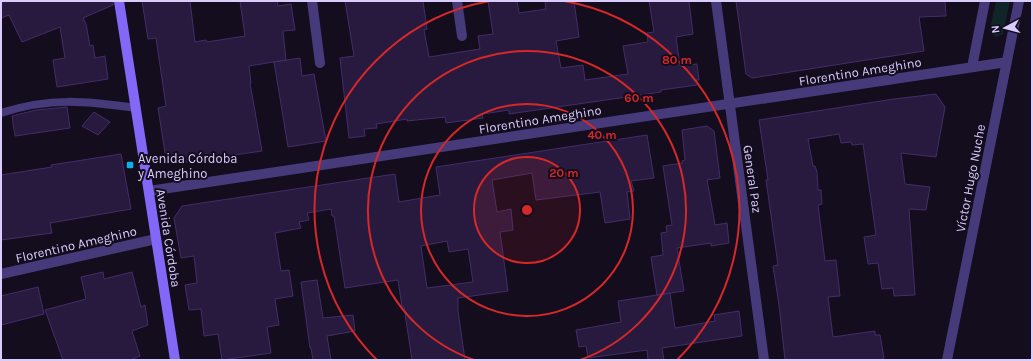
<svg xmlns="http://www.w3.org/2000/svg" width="1033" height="361" font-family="Karla,sans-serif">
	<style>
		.green { fill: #102528 }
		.building { fill: #271a3e; stroke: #432d69; fill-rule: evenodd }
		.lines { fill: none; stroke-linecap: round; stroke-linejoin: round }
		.service { stroke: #473a7b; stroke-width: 8 }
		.minor { stroke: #473a7b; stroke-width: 10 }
		.secondary { stroke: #8368f8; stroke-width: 10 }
		.ring { fill: none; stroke: #d62828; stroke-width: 2 }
		.poi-dot { fill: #0bafea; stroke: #130d1e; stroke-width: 1.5 }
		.labels { text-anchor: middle; stroke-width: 4; stroke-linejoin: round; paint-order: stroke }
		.street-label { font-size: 13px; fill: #daccfd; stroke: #130d1e }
		.poi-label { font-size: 13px; fill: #daccfd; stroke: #130d1e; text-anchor: start }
		.centre { fill: #d62828; stroke: #130d1e; stroke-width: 2 }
		.ring-label { font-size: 12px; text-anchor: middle; font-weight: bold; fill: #d62828; stroke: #130d1e; stroke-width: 4; stroke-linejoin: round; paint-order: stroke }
	</style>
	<rect width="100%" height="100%" fill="#130d1e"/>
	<path class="green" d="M996,1H1010L1003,34L996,37L991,34L990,29Z"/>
	<path class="building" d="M1,1H113V5L83,18L86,24L90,46L93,45L95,58L105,56L108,79L57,87L53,60L65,58L60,27L22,42L9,15L1,18Z
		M142,1H190L195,42L206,40L207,42L245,36L240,1H277L278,6L291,4L295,30L283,31L286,60L249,66L251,83H250L262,151L179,163L165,153L158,108L166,106L156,38L148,39Z
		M345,1H423L427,29L424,30L429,57L480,49L478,36L493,34L488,1H517L519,13L546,9L545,1H574L579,37L556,41L561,68L583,65L585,80L628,74L623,46L648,42L647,33L654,32L649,1H689L693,34L676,37L680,66L697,64L699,80H696L697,85L661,90V92L509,114V110L482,114L483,118L446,123L445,117L407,121V119L376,124L377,128L364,129L365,136L349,138L340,58L354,56Z
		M736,1H945L946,16L919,17L924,51L752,78L746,74Z
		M300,58L302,76L314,74L326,141L288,147L274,62Z
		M936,94L945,107L936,157L901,153L905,184L930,187L926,210L909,209L915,295L894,296L893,288L882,289L878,263L868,264L864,237L876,235L863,144L852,145L851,142L841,143L839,134L808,139L813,166H815L817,172L818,190H821L822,204L818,205L825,261L836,260L840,296L828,297L833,337L875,331V335H880L884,358L882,359L883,360H785L779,305L773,266L778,265L766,180H768L759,120L894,99Z
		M67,107L70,128L15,136L12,116L36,110Z
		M94,112L110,122L98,135L82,126Z
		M707,126L714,131L720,178L707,180L713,213L715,225L727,223L729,243L711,246V243L677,248L684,291L657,295L651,257L663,255L661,233L667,232L666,226L672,225L663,166L682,163V161L685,160L682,130Z
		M647,135L654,178L631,181L634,191L627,192L630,219L605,223L600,192L536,200L532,173L492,180L497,212L511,209L513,230L500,232L508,291L458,298V311L465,360H412L404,307H402L398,280L345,288L334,216H332L331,209L307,213L309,220L299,222L301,228L275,233L281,271L289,270L293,296L275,299L279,325L267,327L271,353L222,360L218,334L204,336L201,309L189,310L185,285L197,283L194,256L181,258L174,218L182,206L395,174L399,202L440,195L436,167ZM447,241L449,252L468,249L473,282L427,288L421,246Z
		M121,154L131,209L50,223L52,233L1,240V175L52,167L51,165Z
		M103,272L104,279L132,272L141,307L145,305L148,325L132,331L140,356L130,360H63L45,310L86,299L81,277Z
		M317,280L323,318L353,315L355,331L327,336L331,360H313L311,348H310L301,282Z
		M38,287L44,314L1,325V296Z
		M670,293L675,328L715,321L714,315L739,311L742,336L662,348L664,360H648L647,350L588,358L586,346L579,347L576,330L621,322L618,301Z"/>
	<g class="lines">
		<path class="service" d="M1,113C50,97 85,101 136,108"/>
		<path class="minor" d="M312,1L320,63
			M457,1L462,36
			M716,1L764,360
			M972,67L985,1
			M149,191L1007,62
			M1,274L156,239
			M947,360L1019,1"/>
		<path class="secondary" d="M119,1L175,360"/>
	</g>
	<circle cx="527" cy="210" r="53" fill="#d62828" fill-opacity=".12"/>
	<g class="ring">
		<circle cx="527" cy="210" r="53"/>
		<circle cx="527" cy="210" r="106"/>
		<path d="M474 360A159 159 0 1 1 580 360"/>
		<path d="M377 360A212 212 0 0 1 490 1M564 1A212 212 0 0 1 677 360"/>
	</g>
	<rect class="poi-dot" x="126" y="161" width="8" height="8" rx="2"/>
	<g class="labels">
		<g class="street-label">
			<text transform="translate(860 71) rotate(-9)" y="5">Florentino Ameghino</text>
			<text transform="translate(540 119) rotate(-9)" y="5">Florentino Ameghino</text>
			<text transform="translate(970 178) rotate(-79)" y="5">Víctor Hugo Nuche</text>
			<text transform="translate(753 179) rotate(82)" y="5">General Paz</text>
			<text transform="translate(169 238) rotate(81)" y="5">Avenida Córdoba</text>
			<text transform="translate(76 244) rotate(-13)" y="5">Florentino Ameghino</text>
		</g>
		<g class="poi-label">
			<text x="138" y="163">Avenida Córdoba<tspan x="138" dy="15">y Ameghino</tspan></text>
		</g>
	</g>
	<circle cx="527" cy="210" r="6" class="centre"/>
	<g class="ring-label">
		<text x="677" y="64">80 m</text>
		<text x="639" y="102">60 m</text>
		<text x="602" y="139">40 m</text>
		<text x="564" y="177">20 m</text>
	</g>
	<rect width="1033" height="361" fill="none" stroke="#daccfd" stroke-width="4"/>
	<g transform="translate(1005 28) rotate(263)" stroke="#130d1e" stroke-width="3" paint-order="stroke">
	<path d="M0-3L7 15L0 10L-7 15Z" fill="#daccfd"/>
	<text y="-6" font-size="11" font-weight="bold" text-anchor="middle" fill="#daccfd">N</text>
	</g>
</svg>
